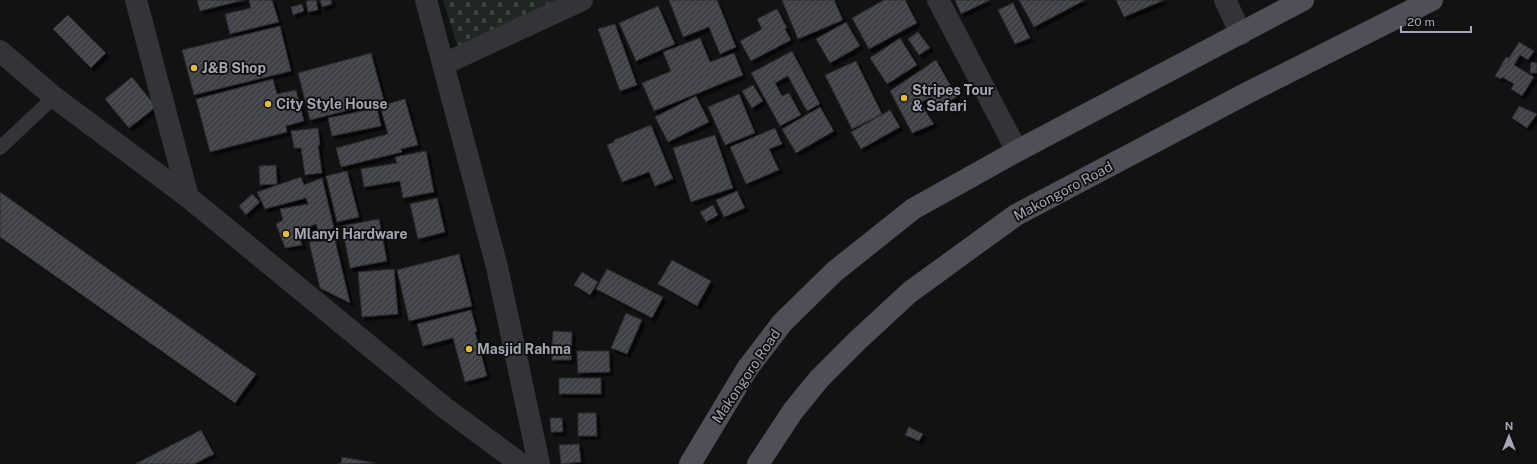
<svg xmlns="http://www.w3.org/2000/svg" width="1537" height="464" font-family="'Public Sans',sans-serif">
	<style>
		.cemetery { fill: url(#cemetery-stones) }
		.building { fill: url(#building-hatch); stroke: #2c2c2f; filter: url(#shadow) }
		.lines { fill: none; stroke-linecap: round; stroke-linejoin: round }
		.service { stroke: #333338; stroke-width: 14 }
		.minor { stroke: #333338; stroke-width: 22 }
		.tertiary { stroke: #333338; stroke-width: 22 }
		.primary { stroke: #4f5057; stroke-width: 22 }
		.poi-dot { fill: #e3bd3a; stroke: #0d0d0e; stroke-width: 1.5 }
		.labels { text-anchor: middle; stroke-width: 3.5; stroke-linejoin: round; paint-order: stroke }
		.poi-label { font-size: 14px; font-weight: bold; fill: #a4a7b3; stroke: #0d0d0e; text-anchor: start }
		.street-label { font-size: 14px; fill: #a4a7b3; stroke: #0d0d0e }
	</style>
	<defs>
		<pattern id="cemetery-stones" width="16" height="16" patternUnits="userSpaceOnUse"><rect width="16" height="16" fill="#202722"/><path d="M2 7V4a2 2 0 0 1 4 0v3zM10 15v-3a2 2 0 0 1 4 0v3z" fill="#3d4440"/></pattern>
		<pattern id="building-hatch" width="6" height="6" patternUnits="userSpaceOnUse"><rect width="6" height="6" fill="#414246"/><path d="M-1 1l2-2M0 6l6-6M5 7l2-2" fill="none" stroke="#595a5e"/></pattern>
		<filter id="shadow"><feDropShadow dx="3.5" dy="3.5" stdDeviation="0" flood-color="#0009"/></filter>
	</defs>
	<rect width="100%" height="100%" fill="#121213"/>
	<path class="cemetery" d="M443,0H569L459,51Z"/>
	<path class="building" d="M197,0H244L200,11Z
		M249,0H272L279,22L230,34L225,14L251,8Z
		M316,0L318,10L308,12L306,1Z
		M320,0H331L332,4L322,7Z
		M669,0H717L736,47L720,54L709,27L683,37Z
		M782,0H834L843,20L798,39Z
		M884,0H905L917,23L869,49L852,18Z
		M955,0H990L961,14Z
		M1019,0H1085L1034,27Z
		M1116,0H1164L1124,17Z
		M1013,3L1030,38L1015,44L998,10Z
		M302,4L304,11L293,15L291,7Z
		M658,6L675,44L636,61L619,23Z
		M777,9L787,28L785,29L791,40L751,61L740,41L762,29L757,19Z
		M68,15L106,53L91,68L53,29Z
		M846,22L860,46L830,63L816,39Z
		M615,24L637,85L620,91L598,29Z
		M280,26L291,71L194,95L182,50Z
		M918,32L930,48L919,55L908,39Z
		M700,38L710,62L734,53L743,75L654,111L642,83L671,71L663,52Z
		M900,38L917,65L887,84L870,58Z
		M1519,42L1534,51L1528,60L1520,55L1514,65L1534,77L1522,96L1511,89L1514,84L1502,77L1501,79L1495,76L1506,57L1509,58Z
		M792,51L820,104L807,111L788,76L775,83L782,96L789,93L801,115L780,126L751,73Z
		M371,53L384,101L310,120L298,73Z
		M936,60L957,97L937,107L931,97L920,103L934,124L912,133L890,91Z
		M856,61L882,114L852,129L825,75Z
		M1531,62L1537,63V73H1530Z
		M132,77L156,107L129,128L105,99Z
		M273,79L277,94L296,90L304,121L286,126L287,132L210,152L196,99Z
		M753,85L763,101L752,108L742,91Z
		M739,94L755,133L725,145L708,107Z
		M696,96L709,122L668,142L655,117Z
		M405,99L418,145L401,149L402,152L341,167L336,148L388,134L380,106Z
		M1519,106L1537,114L1527,128L1512,118Z
		M820,107L834,131L796,153L782,129Z
		M377,108L381,126L332,136L328,118Z
		M890,110L900,127L861,149L851,132Z
		M651,125L673,179L655,186L649,172L622,182L607,145L614,142V140Z
		M318,128L320,145H318L322,173L305,175L301,148H294L291,131Z
		M775,128L782,144L769,149L779,170L746,184L730,147Z
		M715,135L733,188L691,202L673,148Z
		M426,151L434,192L403,198L400,181L364,187L361,169L397,163L395,157Z
		M276,165L277,184L260,185L259,166Z
		M347,171L359,217L337,222L326,176Z
		M301,177L304,185L322,178L334,228L319,233L316,224L298,232L302,245L285,248L276,224L283,220L280,209L308,204L306,198L265,209L257,192Z
		M737,191L745,208L724,217L716,200Z
		M0,192L256,374L235,403L0,237Z
		M252,194L260,202L246,215L239,206Z
		M437,198L445,232L418,239L410,204Z
		M713,205L718,215L706,222L700,212Z
		M379,219L387,261L350,268L342,226Z
		M335,240L350,303L320,288L309,242Z
		M459,254L472,306L409,321L397,270Z
		M672,260L711,281L697,306L658,284Z
		M394,269L398,314L362,317L358,272Z
		M607,269L663,297L652,318L596,289Z
		M582,272L598,282L590,295L574,285Z
		M471,310L477,331L475,332L487,376L465,382L453,338L423,346L417,324Z
		M626,313L642,320L627,354L611,348Z
		M553,331L572,332L571,360H552Z
		M577,351H609L610,372L578,373Z
		M559,378H601V394H559Z
		M578,413H596L597,436H578Z
		M550,418H562L563,432H551Z
		M909,427L923,434L919,441L905,435Z
		M201,430L214,454L194,464H135Z
		M579,444L581,462L561,464L559,445Z
		M342,457L375,463L338,464L341,463Z"/>
	<g class="lines">
		<path class="service" d="M0,148L54,97"/>
		<path class="minor" d="M136,0L188,197
			M938,0L1017,151
			M1225,0L1241,34
			M444,64L582,0"/>
		<path class="tertiary" d="M426,0L497,267L539,464
			M0,51L54,97L188,197L445,408L521,464"/>
		<path class="primary" d="M690,464L747,369L782,323L834,272L913,209L1017,151L1303,0
			M758,464L793,411L819,379L858,340L910,292L1016,215L1249,92L1432,0"/>
	</g>
	<g class="poi-dot">
		<circle cx="194" cy="68" r="4"/>
		<circle cx="904" cy="98" r="4"/>
		<circle cx="268" cy="104" r="4"/>
		<circle cx="286" cy="234" r="4"/>
		<circle cx="469" cy="349" r="4"/>
	</g>
	<g class="labels">
		<g class="poi-label">
			<text x="202" y="73">J&amp;B Shop</text>
			<text x="912" y="95">Stripes Tour<tspan x="912" dy="16">&amp; Safari</tspan></text>
			<text x="276" y="109">City Style House</text>
			<text x="294" y="239">Mlanyi Hardware</text>
			<text x="477" y="354">Masjid Rahma</text>
		</g>
		<g class="street-label">
			<text transform="translate(1063 191) rotate(-28)" y="5">Makongoro Road</text>
			<text transform="translate(746 376) rotate(-56)" y="5">Makongoro Road</text>
		</g>
	</g>
	<g transform="translate(1509 436)" stroke="#0d0d0e" stroke-width="3" paint-order="stroke">
	<path d="M0-3L7 15L0 10L-7 15Z" fill="#a4a7b3"/>
	<text y="-6" font-size="11" font-weight="bold" text-anchor="middle" fill="#a4a7b3">N</text>
	</g>
	<path d="M1401 26v6h70v-6" fill="none" stroke="#a4a7b3" stroke-width="2"/>
	<text x="1407" y="26" font-size="12" fill="#a4a7b3" stroke="#0d0d0e" stroke-width="3" paint-order="stroke">20 m</text>
</svg>
